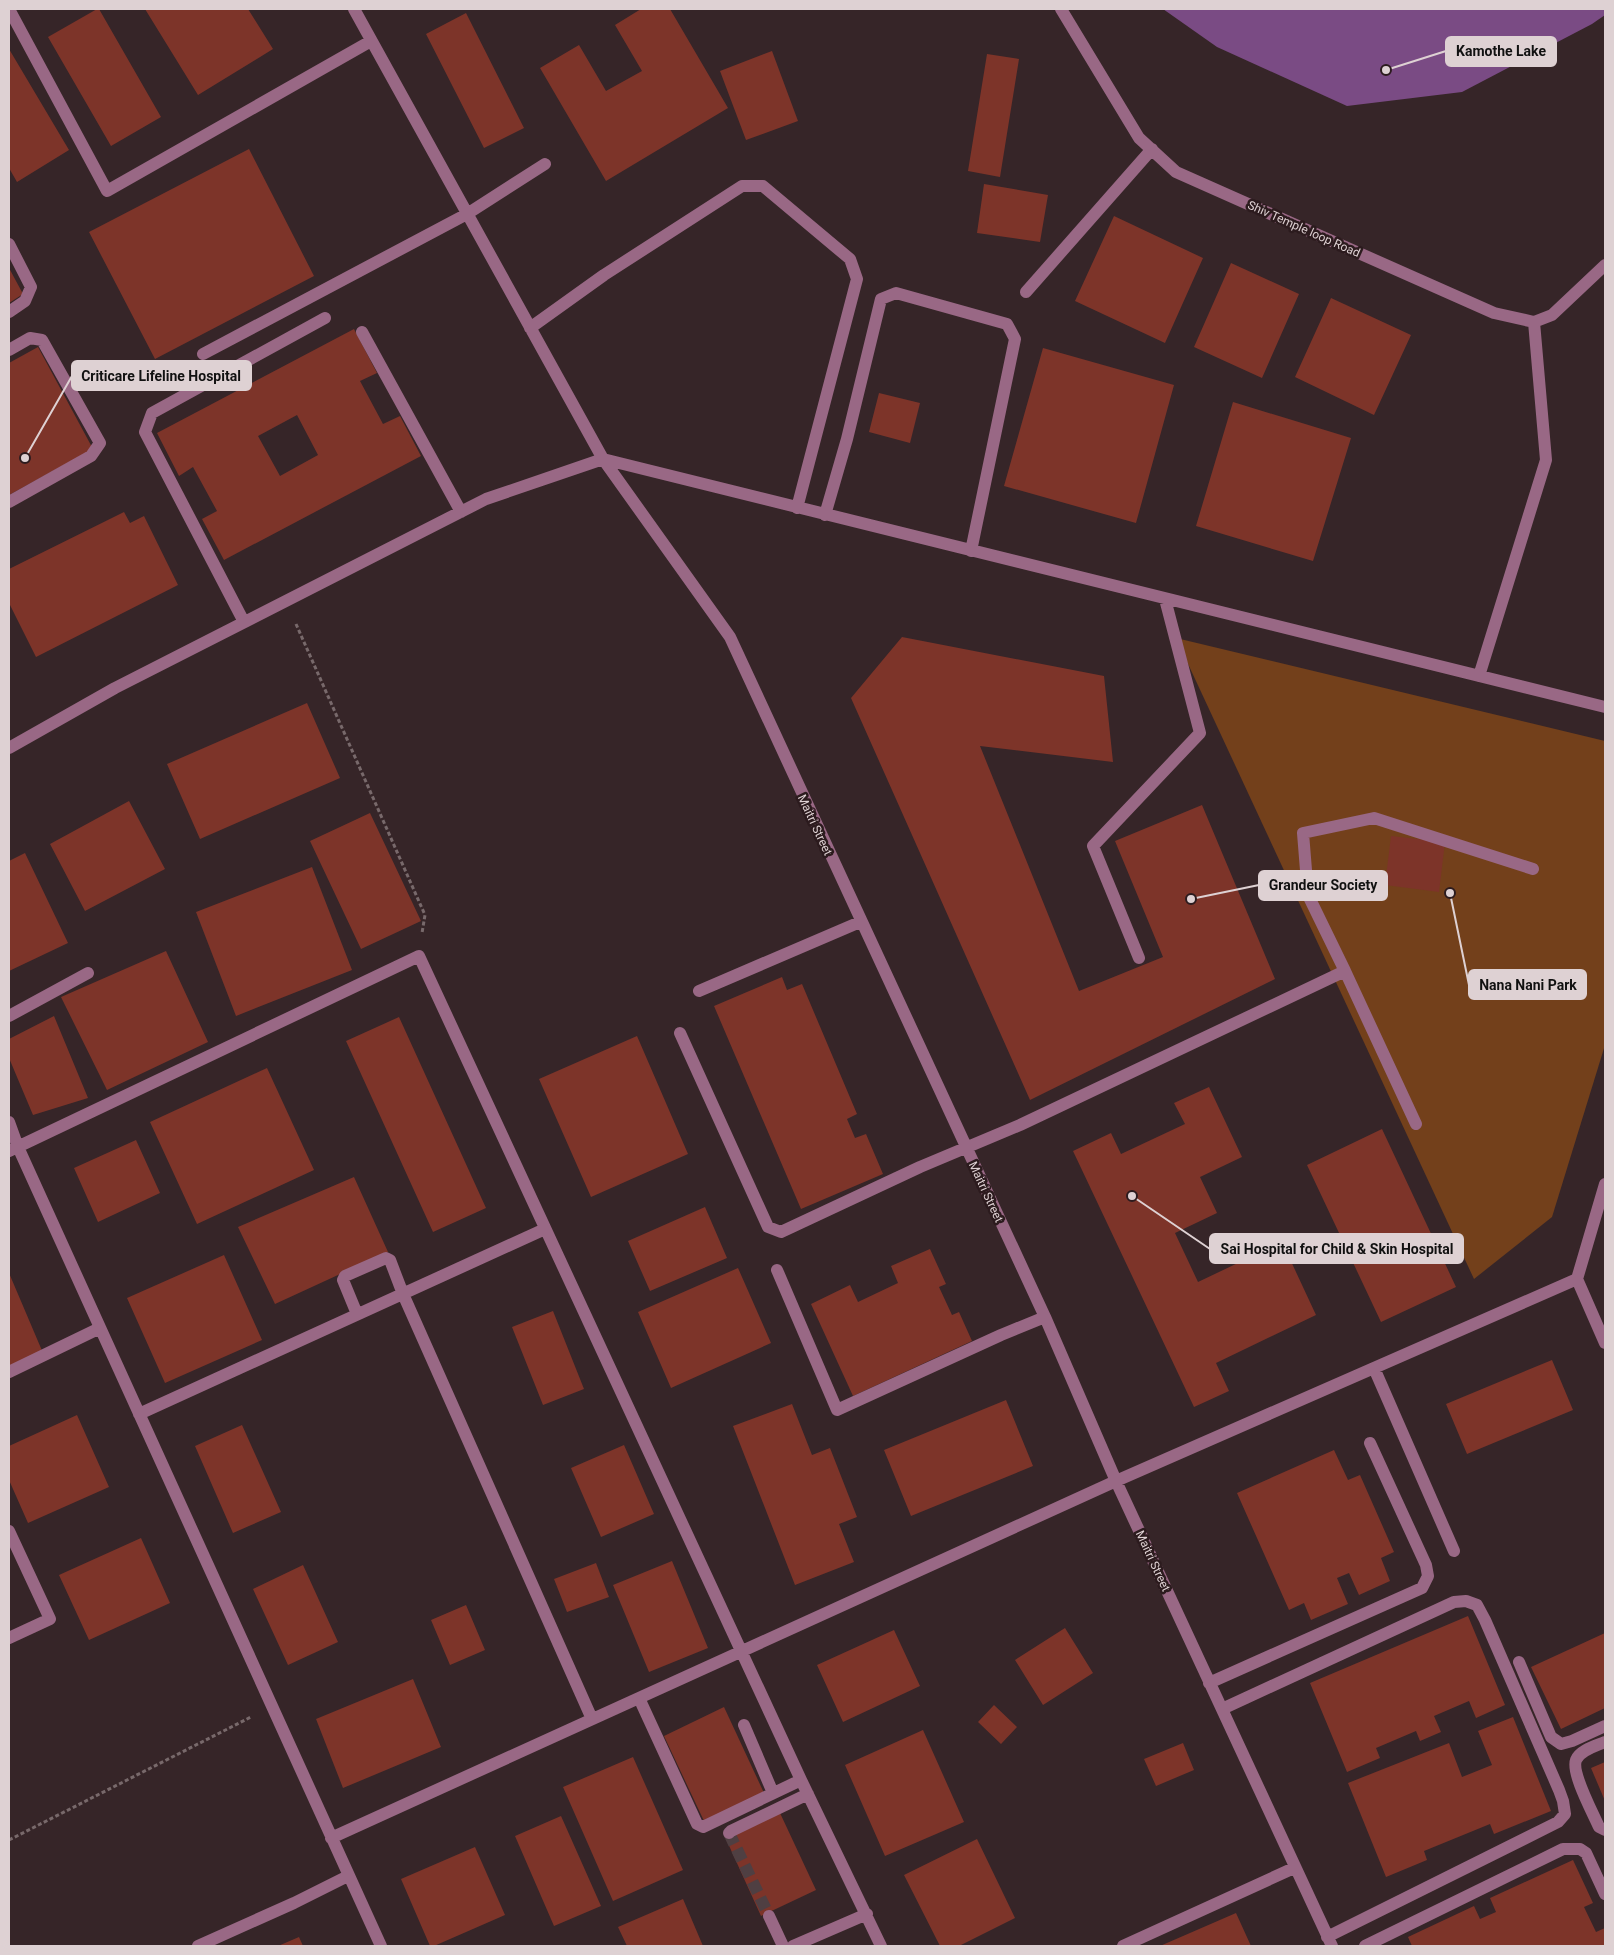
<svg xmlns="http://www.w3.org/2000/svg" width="1614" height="1955" font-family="Roboto,sans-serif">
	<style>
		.green { fill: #73401b }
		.water { fill: #7a4b84 }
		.building { fill: #7d3429; fill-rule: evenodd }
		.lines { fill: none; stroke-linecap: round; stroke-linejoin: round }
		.minor-tunnel { stroke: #4f3f42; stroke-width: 12; stroke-dasharray: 12 6; stroke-linecap: butt }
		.path { stroke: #78696b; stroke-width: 3; stroke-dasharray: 4 2.5; stroke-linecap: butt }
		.minor { stroke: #996885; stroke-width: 12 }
		.labels { text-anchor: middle; stroke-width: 5; stroke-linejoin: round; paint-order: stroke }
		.street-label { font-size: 12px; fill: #ded1d3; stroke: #2c1b1e }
		.leader { fill: none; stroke: #ded1d3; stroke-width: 2 }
		.callout-dot { fill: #ded1d3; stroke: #2c1b1e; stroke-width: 2 }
		.callout { fill: #ded1d3; stroke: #ded1d3; stroke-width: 2 }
		.callout-label { font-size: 14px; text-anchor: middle; font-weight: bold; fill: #111 }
	</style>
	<rect width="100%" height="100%" fill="#362528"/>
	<path class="green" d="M1176,638L1605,741V1045L1552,1217L1474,1279Z"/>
	<path class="water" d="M1163,9H1605V15L1592,24L1462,92L1347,106L1217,47Z"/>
	<path class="building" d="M97,9H99L161,117L111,146L48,37Z
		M145,9H248L273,49L198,95Z
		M641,9H670L728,108L606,181L540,68L579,45L606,91L642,71L615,25Z
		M466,13L524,128L484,148L426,34Z
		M9,49L69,150L17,182L9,168Z
		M772,51L798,121L746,140L720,71Z
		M987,54L1019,59L1000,177L968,171Z
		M249,149L314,276L155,359L89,232Z
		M984,184L1048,195L1040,242L977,233Z
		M1114,216L1203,258L1165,343L1075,301Z
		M1231,263L1299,294L1262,378L1194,347Z
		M9,268L23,294L9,303Z
		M1331,298L1411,335L1374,415L1295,377Z
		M354,329L377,373L360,381L383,424L400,416L421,456L224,560L202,519L217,511L193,467L179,476L157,433ZM297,415L318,455L280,476L258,436Z
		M38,347L93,449L9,495V363Z
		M1043,348L1174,385L1136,523L1004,486Z
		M879,393L920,403L910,443L869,432Z
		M1233,402L1351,438L1313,561L1196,526Z
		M124,512L130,523L144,516L178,585L36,657L9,603V569Z
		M902,637L1104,676L1113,762L980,746L1079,991L1163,957L1115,841L1202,805L1275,979L1030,1100L851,698Z
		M307,703L340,778L200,839L167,764Z
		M129,801L165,869L85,911L50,844Z
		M370,813L421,921L361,949L310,841Z
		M1391,836L1445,842L1439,892L1385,885Z
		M25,853L68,943L9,971V861Z
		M312,867L352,970L236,1016L196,912Z
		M166,951L208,1042L107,1090L61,997Z
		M782,977L787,990L802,984L857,1114L847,1119L855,1138L866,1134L883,1174L801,1209L714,1006Z
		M54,1016L88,1098L33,1115L9,1058V1039Z
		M399,1017L486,1208L433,1232L346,1041Z
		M637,1036L688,1154L591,1197L539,1079Z
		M267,1068L314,1170L197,1224L150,1122Z
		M1209,1087L1242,1157L1200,1177L1217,1213L1175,1233L1198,1282L1282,1242L1316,1315L1216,1363L1229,1391L1194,1407L1073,1151L1111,1133L1121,1154L1185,1124L1174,1103Z
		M1382,1129L1456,1287L1381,1322L1307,1165Z
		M136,1140L160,1193L98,1222L74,1168Z
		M354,1177L388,1252L275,1304L238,1227Z
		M705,1207L727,1258L650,1291L628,1241Z
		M930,1249L946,1284L939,1287L952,1315L959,1312L972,1341L853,1396L811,1304L850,1285L858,1302L898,1283L891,1266Z
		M224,1255L262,1340L165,1383L127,1298Z
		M738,1268L771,1343L671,1388L638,1312Z
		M9,1273L43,1353L9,1368Z
		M553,1311L584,1389L543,1405L512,1327Z
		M1552,1360L1573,1410L1467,1454L1446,1404Z
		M1006,1400L1033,1466L911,1516L884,1450Z
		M792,1404L812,1455L830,1448L857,1517L839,1524L854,1562L795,1585L733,1426Z
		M77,1415L109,1487L28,1523L9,1480V1446Z
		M242,1425L281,1512L233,1533L195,1446Z
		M624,1445L654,1514L601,1537L571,1468Z
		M1334,1450L1348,1480L1360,1475L1394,1552L1381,1558L1390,1581L1359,1595L1349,1573L1337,1578L1348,1604L1311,1620L1304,1603L1289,1610L1237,1493Z
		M141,1538L170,1603L89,1640L59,1575Z
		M672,1561L708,1648L649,1672L613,1585Z
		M596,1563L609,1597L567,1612L554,1579Z
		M303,1565L338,1642L288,1665L253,1589Z
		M466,1605L485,1650L450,1665L431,1620Z
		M1468,1616L1505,1705L1476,1718L1469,1701L1434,1716L1441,1732L1420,1741L1416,1731L1376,1748L1380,1758L1347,1772L1310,1683Z
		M1065,1628L1093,1673L1043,1705L1015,1660Z
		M894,1630L920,1686L843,1722L817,1665Z
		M1605,1633V1708L1561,1729L1531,1667Z
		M413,1679L441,1747L343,1788L316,1719Z
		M994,1705L1017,1727L1001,1744L978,1722Z
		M724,1707L764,1793L704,1821L664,1736Z
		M1513,1717L1551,1811L1494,1834L1490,1824L1424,1851L1427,1860L1386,1877L1348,1783L1449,1743L1462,1777L1492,1765L1478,1731Z
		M923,1730L964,1822L885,1856L845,1765Z
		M1183,1743L1194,1770L1156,1786L1144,1759Z
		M633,1757L683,1870L613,1901L563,1787Z
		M1605,1762V1801L1591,1768Z
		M780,1813L816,1890L761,1916L726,1839Z
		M561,1816L601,1906L554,1926L515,1836Z
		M977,1839L1015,1918L959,1946H940L904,1875Z
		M475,1847L505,1915L434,1946H430L401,1879Z
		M1573,1860L1593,1903L1584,1907L1596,1932L1605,1928V1946H1412L1408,1937L1474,1906L1480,1919L1496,1912L1490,1898Z
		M683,1899L703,1946H627L618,1927Z
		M1236,1913L1251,1946H1160Z
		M299,1937L303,1946H278Z"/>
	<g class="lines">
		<path class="minor-tunnel" d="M729,1833L769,1916"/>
		<path class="path" d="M296,624L425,915L422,933
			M9,1840L251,1717"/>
		<path class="minor" d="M9,9L107,191L371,41
			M354,9L603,459L730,637L1045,1317L1116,1481L1332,1946
			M1061,9L1139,138L1176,172L1494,313L1534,322L1552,315L1605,265
			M9,244L31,287L25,301L9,312
			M1026,292L1152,149
			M530,328L604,275L742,186H763L850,259L857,279L797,508
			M362,332L461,512
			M9,350L30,338L42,340L100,443L91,456L9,502
			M203,354L467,214L545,164
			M825,515L847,439L881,299L896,293L1007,324L1015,339L971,551
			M244,622L145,432L152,413L325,318
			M1479,676L1546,460L1534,322
			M9,748L115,688L486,499L603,459L1605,707
			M1139,958L1093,846L1200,733L1165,599
			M1345,971L1308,895L1303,833L1374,818L1533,869
			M699,991L860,922
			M9,1016L88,973
			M680,1033L768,1227L781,1232L920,1167L1020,1125L1345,971L1416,1124
			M9,1122L18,1147L381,1946
			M9,1151L419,956L801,1780L881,1946
			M1605,1184L1577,1279L1605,1343
			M777,1270L837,1410L1001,1335L1045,1317
			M357,1314L343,1280L345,1276L386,1258L390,1260L403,1294L592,1719
			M1374,1368L1454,1551
			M9,1372L100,1328
			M139,1414L545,1229
			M9,1531L50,1619L9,1638
			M1519,1662L1551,1737L1561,1744L1572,1741L1605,1726
			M1209,1683L1422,1588L1428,1576L1426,1565L1370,1443
			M639,1698L697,1824L703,1827L801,1780
			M1222,1709L1454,1602L1466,1601L1477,1605L1485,1620L1559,1790L1563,1801L1565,1814L1558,1822L1327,1937
			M744,1725L773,1793
			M1605,1742C1596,1746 1580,1750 1576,1760C1571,1773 1593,1813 1599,1827L1605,1830
			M729,1833L731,1831L808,1794
			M331,1838L1116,1481L1577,1279
			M769,1916L783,1946
			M198,1946L294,1903L348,1876
			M793,1946L867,1914
			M1123,1946L1294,1868
			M1365,1946L1563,1849H1580L1586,1853L1605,1894"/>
	</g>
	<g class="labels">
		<g class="street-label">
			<text transform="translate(1304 229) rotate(24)" y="4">Shiv Temple loop Road</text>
			<text transform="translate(815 825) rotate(65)" y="4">Maitri Street</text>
			<text transform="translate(986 1192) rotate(65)" y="4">Maitri Street</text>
			<text transform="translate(1153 1561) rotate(65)" y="4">Maitri Street</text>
		</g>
	</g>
	<path class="leader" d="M1386 70L1446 51M25 458L72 376M1191 899L1259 885M1450 893L1469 985M1132 1196L1210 1249"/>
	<g class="callout-dot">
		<circle cx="1386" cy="70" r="5"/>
		<circle cx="25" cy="458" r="5"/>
		<circle cx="1191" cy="899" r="5"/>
		<circle cx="1450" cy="893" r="5"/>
		<circle cx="1132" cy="1196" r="5"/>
	</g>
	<g class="callout">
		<rect x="1446" y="37" width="110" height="29" rx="5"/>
		<rect x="72" y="361" width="179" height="29" rx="5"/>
		<rect x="1259" y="871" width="128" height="29" rx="5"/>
		<rect x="1469" y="970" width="117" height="29" rx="5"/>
		<rect x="1210" y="1234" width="253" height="29" rx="5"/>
	</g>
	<g class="callout-label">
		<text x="1501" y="56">Kamothe Lake</text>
		<text x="161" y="381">Criticare Lifeline Hospital</text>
		<text x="1323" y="890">Grandeur Society</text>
		<text x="1528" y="990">Nana Nani Park</text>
		<text x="1337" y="1254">Sai Hospital for Child &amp; Skin Hospital</text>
	</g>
	<rect width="1614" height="1955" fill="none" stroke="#ded1d3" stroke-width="20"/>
</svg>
